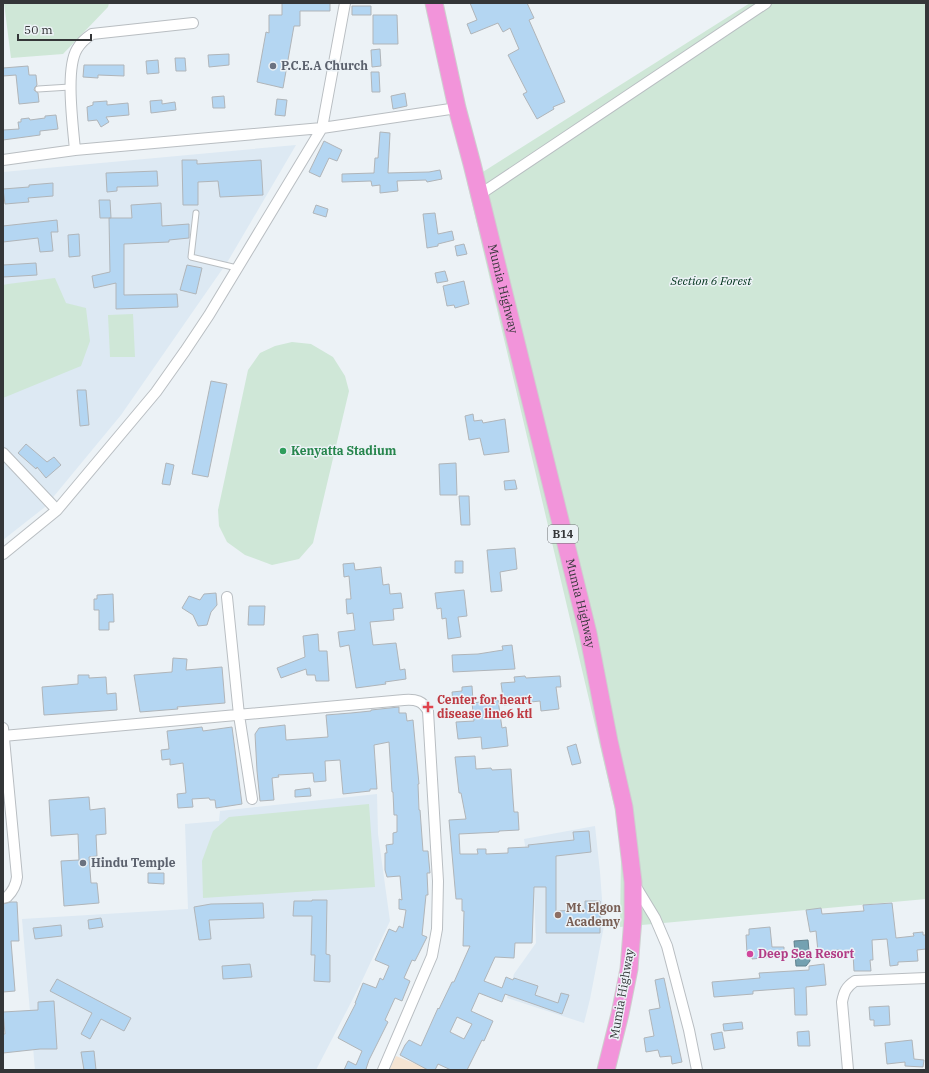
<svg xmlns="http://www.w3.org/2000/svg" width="929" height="1073" font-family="'IBM Plex Serif',serif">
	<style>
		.commercial { fill: #f5e4d2 }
		.built { fill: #dde9f3 }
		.green { fill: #cfe7d7 }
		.water { fill: #74a1b1; stroke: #61818d }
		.building { fill: #b4d6f2; stroke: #b0b5b9; fill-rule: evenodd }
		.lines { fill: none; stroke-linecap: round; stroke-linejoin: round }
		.service-casing { stroke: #b9bec2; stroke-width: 7 }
		.minor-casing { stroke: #b9bec2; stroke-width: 12 }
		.trunk-casing { stroke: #cecfcf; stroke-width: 19 }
		.service { stroke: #fff; stroke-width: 5 }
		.minor { stroke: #fff; stroke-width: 10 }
		.trunk { stroke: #f294da; stroke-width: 17 }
		.worship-dot { fill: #6b7280; stroke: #ecf2f6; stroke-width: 1.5 }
		.leisure-dot { fill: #2e9e5b; stroke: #ecf2f6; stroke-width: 1.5 }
		.health-dot { fill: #e0444e; stroke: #ecf2f6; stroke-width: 1.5 }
		.education-dot { fill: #8d6e63; stroke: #ecf2f6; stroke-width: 1.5 }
		.hotel-dot { fill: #d1479c; stroke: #ecf2f6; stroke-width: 1.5 }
		.labels { text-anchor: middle; stroke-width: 3; stroke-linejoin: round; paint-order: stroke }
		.shield { fill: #ecf2f6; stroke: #6b6e71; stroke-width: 1 }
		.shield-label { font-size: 11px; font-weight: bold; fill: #343638 }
		.worship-label { font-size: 12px; font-weight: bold; fill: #5b616d; stroke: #ecf2f6; text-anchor: start }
		.park-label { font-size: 12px; font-style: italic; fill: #01331b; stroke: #ecf2f6 }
		.street-label { font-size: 12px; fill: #343638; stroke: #ecf2f6 }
		.leisure-label { font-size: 12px; font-weight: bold; fill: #27864d; stroke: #ecf2f6; text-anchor: start }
		.health-label { font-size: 12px; font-weight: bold; fill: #be3a42; stroke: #ecf2f6; text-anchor: start }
		.education-label { font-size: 12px; font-weight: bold; fill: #785e54; stroke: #ecf2f6; text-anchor: start }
		.hotel-label { font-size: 12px; font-weight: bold; fill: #b23c85; stroke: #ecf2f6; text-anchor: start }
	</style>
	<rect width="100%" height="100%" fill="#ecf2f6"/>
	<path class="commercial" d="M396,1056L431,1070H389Z"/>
	<path class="built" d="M296,145L228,261L121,415L45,507L3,540V172Z
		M377,794L378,834L390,921L359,987L316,1070H35L22,919L188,909L185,824L219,821L220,811Z
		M595,826L600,872L604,926L590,999L584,1023L507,998L514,974L536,943L533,865L528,864L524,839Z"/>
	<path class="green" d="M4,3H109L108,7L63,54L11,58Z
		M750,3H926V899L620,927L621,857L616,814L467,182Z
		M55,278L66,303L86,308L90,341L81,366L3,398V285L8,284Z
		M133,314L135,357H110L108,315Z
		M292,342L311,344L333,357L345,376L349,391L313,543L299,559L272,565L245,555L227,542L219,526L218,510L248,370L260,353L275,346Z
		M369,804L375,887L203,898L202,861L213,831L229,817Z"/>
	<path class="water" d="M808,940L810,961L806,966H796L794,941Z"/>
	<path class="building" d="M282,3H330V11H300V26H294L283,88L257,82L266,32L269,33V15H282Z
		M470,3H527L534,18L529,20L565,102L553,107L554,109L537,119L523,94L527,92L508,55L519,49L510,28L503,32L498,23L471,34L467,24L477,20Z
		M352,6H371V15H352Z
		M373,15H397L398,44H373Z
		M380,49L381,66L372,67L371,50Z
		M229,54V65L209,67L208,55Z
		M175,58H185L186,71H176Z
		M158,60L159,73L147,74L146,61Z
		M84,65H124V76L98,75V78L83,77Z
		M28,66L29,75H36L37,85L35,87L34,90L38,93L39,102L19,104L16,75L3,76V68Z
		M371,72H379L380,92H372Z
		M405,93L407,106L393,109L391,96Z
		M224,96L225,108H213L212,97Z
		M277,99L287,100L285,116L275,115Z
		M162,100V104L175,102L176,110L151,113L150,101Z
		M107,101V105L128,103L129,115L106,117L109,122L101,127L97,120L88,121L87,107L93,105V102Z
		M56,115L58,129L40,131V135L3,140V130L19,129L18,122H21V119L29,118L30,120L45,118V116Z
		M380,132L390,133L388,173L429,172L440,170L442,179L427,182L426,180L397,181L398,191L380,193V185L372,186L371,181L342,182V174L374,173L375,158H378Z
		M324,141L342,150L337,161L329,158L320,177L309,172Z
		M182,160H197V164L261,160L263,195L220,197L218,181L198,182V205H183Z
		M157,171L158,186L117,187V191L107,192L106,173Z
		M53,183V196L28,198L29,202L5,204L3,189L29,187V185Z
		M99,200H110L111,218H100Z
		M161,203L162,226L189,224V238L169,240V242L124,244V295L177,294L178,307L116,309V283L94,288L92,276L110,272L109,218H132L131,205Z
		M316,205L328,209L326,217L313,213Z
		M435,213L438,234L452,231L454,240L438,244V246L427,248L423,214Z
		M57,220L58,232H51L53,251L40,252L38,238L3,242V226Z
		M79,234L80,256L69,257L68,235Z
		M464,244L467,254L457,256L455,246Z
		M36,263L37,275L3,277V265Z
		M187,265L202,268L196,294L180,290Z
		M445,271L448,281L437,283L435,273Z
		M464,281L469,304L455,308L454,305L447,306L443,286Z
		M211,381L227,384L208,477L192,474Z
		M77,390H86L89,425L80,426Z
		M473,414L474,421L482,420L483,423L505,419L509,452L484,455L480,438L469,440L465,416Z
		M26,444L47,462L54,457L61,465L46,478L37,467L36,469L18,453Z
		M166,463L174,465L170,485L162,484Z
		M456,463L457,495H440L439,464Z
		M515,480L517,489L505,490L504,481Z
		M459,496H469L470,525H461Z
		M515,548L517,569L500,572L502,591L491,592L487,550Z
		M455,561H463V573H455Z
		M354,563L355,570L381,567L383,585L389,584L390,594L401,593L403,608L393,609L394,620L370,622L373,645L396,643L400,670L405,669L406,679L385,682L386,684L356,688L349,645L340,647L338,632L355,630L353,613L347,614L346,599H351L349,576L344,577L343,564Z
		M464,590L467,616L458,617L461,637L448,639L446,618L442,619L441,608L437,609L435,593Z
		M216,593L217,605L211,612L207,625L198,626L193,615L182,608L189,596L200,600L204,594Z
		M113,594L114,622H109V630H99V610H94V599H97V595Z
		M249,606H265L264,625H248Z
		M318,634L319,651H327L329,681H316L315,675H307L306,669L281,678L277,668L305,657L303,636Z
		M512,645L515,669L453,672L452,655L478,654L503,650L502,646Z
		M173,658L187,659L186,670L222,667L225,703L177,707L178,709L140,712L134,675L172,672Z
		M78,675H89V678L106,677L107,694L116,693L117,710L44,715L42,687L78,684Z
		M525,676L526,678L560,676L561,687H556L559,709L541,711L540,701L504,705L501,683L515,682L514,677Z
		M472,686L473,701L453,703L452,692L462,691V687Z
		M498,700L502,728L506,727L508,746L482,749L481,737L458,739L456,722L474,721L472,703Z
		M399,707V713H406L407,721L413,720L419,784H418L419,810H420L423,851H428L430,873H427L428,895H426L422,935L427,937L415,961L412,960L404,978L410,981L402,1001L395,998L385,1020L388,1022L369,1060L366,1069L368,1070H344L348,1061L356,1065L362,1051L338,1038L356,1003H355L363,983L376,988L380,978L383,980L389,966L375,960L389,929L396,932L399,926L403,928L406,910L399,909V899L402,900L400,876L387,877L385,870V853H387L386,845L393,844V833L397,832V815H394L393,792H392L389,742L374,745L377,789H370V791L343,794L340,760L325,761L326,781L314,782L313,773L278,775L279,777L272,778L274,800L260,801L257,771L255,734L259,728L285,725L286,740L328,737L326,715L351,713L371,711V710Z
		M202,727L203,731L232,727L242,804L216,808L215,800H210L209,798L192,799L193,807L178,808L177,794L186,793L183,763L170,765V759L162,760L161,750L169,749L167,731Z
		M576,744L581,763L572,765L567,747Z
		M475,756L476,769L491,768L492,770L511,769L513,799L514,812H518L519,830L499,831V832L459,834L460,854H478L477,849H486V854L508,853V848L529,847L528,845L574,840L573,832L589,831L591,852L556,856V911L585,910V901H600V933H546V887H534L532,943H515L514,958L495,957L484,981L502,988L506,977L513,980L514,978L538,986L535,995L558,1003L561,993L569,995L562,1014L505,994L502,1002L479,993L471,1011L493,1021L484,1041L482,1040L467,1070H451L438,1064L435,1070H428L400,1055L405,1045L409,1040L421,1046L438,1008L439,1009L452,982H454L470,946H463L464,911H462V899H456L449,820L466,819L461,793H459L455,757ZM457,1017L472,1024L464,1039L450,1032Z
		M310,788L311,796L295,797V790Z
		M89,797L90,810L105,808L106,834L96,835L97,856L89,857L91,883H97L99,903L64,906L61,861L79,860L78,834L51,836L49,800Z
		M148,873H164V884L148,883Z
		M312,900H327L326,954L330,955V982L314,981L315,955H311L312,916H293L294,901H312Z
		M11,902H17L19,941H11L15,991L3,992V904Z
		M263,903L264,918L209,920L211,939L199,940L194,907L211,904Z
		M892,903L896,938L914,936L913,933L923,932V935H926V949L917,950L918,961L898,962V965L890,966L887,939L872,940L873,960H870L871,971H854L853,953L839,954V950L818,952L816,931L810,932L806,910L821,908L822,914L864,911L863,905Z
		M101,918L103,927L89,929L88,920Z
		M61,925L62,936L35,939L33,928Z
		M770,927L772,947H784V956L752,959V953L747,954L746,935H749V929Z
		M250,964L252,977L223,979L222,966Z
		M824,964L826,985L806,987L807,1015H795L794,988L753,991V994L714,997L712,982L760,978L759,973L809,970V966Z
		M664,978L682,1062L672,1064L671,1056L660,1057L658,1050L646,1052L644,1038L654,1036L649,1010L660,1008L655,980Z
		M57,979L131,1018L124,1031L101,1019L90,1039L81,1034L92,1013L50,991Z
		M54,1001L57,1049H40L3,1053V1034H5L3,1012L38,1010V1002Z
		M889,1006L890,1025L874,1026V1020H870L869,1007Z
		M742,1022L743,1029L724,1031L723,1024Z
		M809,1031L810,1046H798L797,1032Z
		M722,1032L725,1048L714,1050L711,1034Z
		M912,1040L914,1059L924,1060L923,1067L905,1066V1062L887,1064L885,1043Z
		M94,1051L96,1070H84L81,1052Z"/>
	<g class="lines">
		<defs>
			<path id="service" d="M38,89L70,87
				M196,213L191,257L237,268"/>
			<path id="minor" d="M75,150C73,126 65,69 77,49C81,42 86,38 92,34L193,23
				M3,160L75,150L322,128L457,108
				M479,195L766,3
				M3,453L57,510
				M3,554L57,510L156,392L185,351L209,315L322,128L345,3
				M227,597L239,715L252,799
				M3,728L17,877C16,886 13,891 7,897L3,898
				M3,736L404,700C416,699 423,701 428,711L438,881L437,929L432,956L383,1070
				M635,885L655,918L667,946L689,1030L697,1070
				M848,1070L842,1002C844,992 846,987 855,981L926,978"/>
			<g id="trunk">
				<path id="s1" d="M434,3L457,108L472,164L588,633L609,741L624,807L633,882V918L629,969L620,1014L606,1070"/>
			</g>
		</defs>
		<use href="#service" class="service-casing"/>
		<use href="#minor" class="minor-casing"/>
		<use href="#trunk" class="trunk-casing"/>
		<use href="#service" class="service"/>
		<use href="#minor" class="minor"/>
		<use href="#trunk" class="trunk"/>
	</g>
	<g class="worship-dot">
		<circle cx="273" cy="66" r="4"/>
		<circle cx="83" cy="863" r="4"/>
	</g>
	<circle class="leisure-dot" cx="283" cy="451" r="4"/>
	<path class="health-dot" d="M426 701h4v4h4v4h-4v4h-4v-4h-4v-4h4z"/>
	<circle class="education-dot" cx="558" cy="915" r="4"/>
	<circle class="hotel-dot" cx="750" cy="954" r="4"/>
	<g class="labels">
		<rect class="shield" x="548" y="525" width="30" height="18" rx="3"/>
		<g class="shield-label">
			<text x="563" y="538">B14</text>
		</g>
		<g class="worship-label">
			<text x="281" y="70">P.C.E.A Church</text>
			<text x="91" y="867">Hindu Temple</text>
		</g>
		<g class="park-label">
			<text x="711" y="285">Section 6 Forest</text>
		</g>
		<g class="street-label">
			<text dy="4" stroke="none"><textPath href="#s1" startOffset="294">Mumia Highway</textPath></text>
			<text dy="4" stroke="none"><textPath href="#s1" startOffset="618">Mumia Highway</textPath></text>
			<text transform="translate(622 994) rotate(-80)" y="4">Mumia Highway</text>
		</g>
		<g class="leisure-label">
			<text x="291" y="455">Kenyatta Stadium</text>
		</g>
		<g class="health-label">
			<text x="437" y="704">Center for heart<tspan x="437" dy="14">disease line6 ktl</tspan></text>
		</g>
		<g class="education-label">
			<text x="566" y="912">Mt. Elgon<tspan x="566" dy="14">Academy</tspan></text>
		</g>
		<g class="hotel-label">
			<text x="758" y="958">Deep Sea Resort</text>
		</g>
	</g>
	<rect width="929" height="1073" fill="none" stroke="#343638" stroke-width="8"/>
	<path d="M18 34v6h73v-6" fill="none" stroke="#343638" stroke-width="2"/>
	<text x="24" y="34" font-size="12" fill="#343638" stroke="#ecf2f6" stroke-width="3" paint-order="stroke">50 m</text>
</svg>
